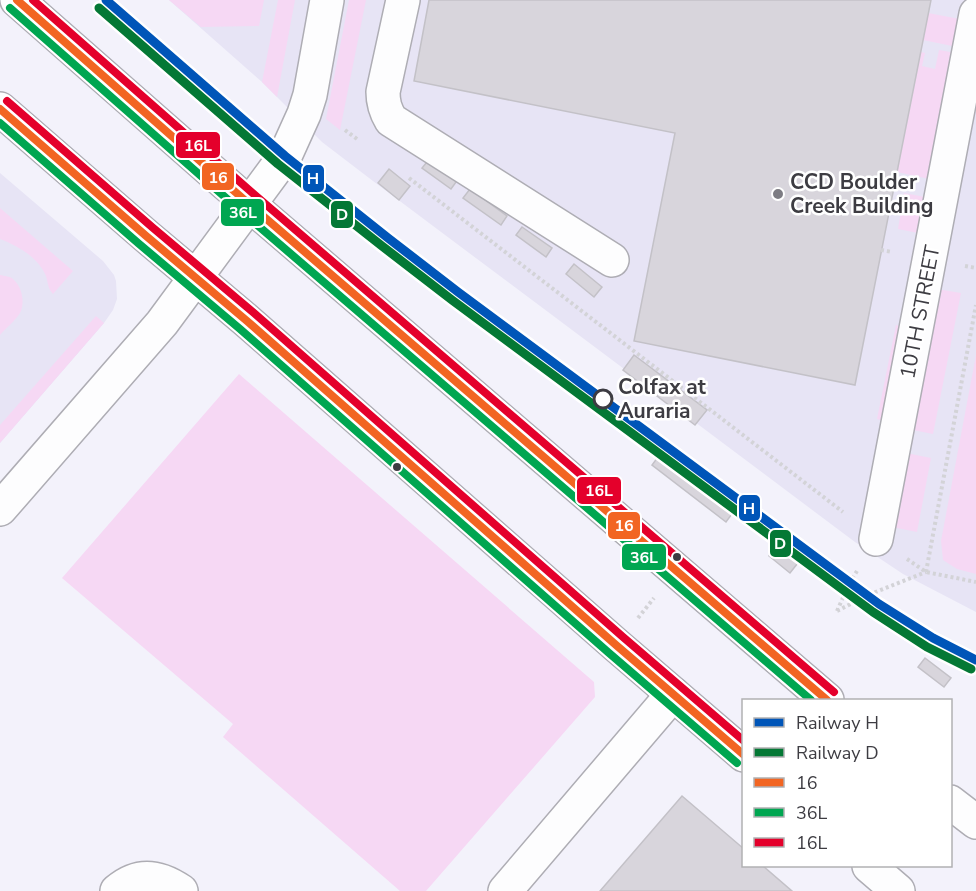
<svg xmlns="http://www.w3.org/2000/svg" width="976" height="891" font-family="'Nunito Sans',sans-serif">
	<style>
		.built { fill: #e7e4f5 }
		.green { fill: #f6d8f4 }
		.building { fill: #d8d5dc; stroke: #c3c1c7; stroke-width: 1.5 }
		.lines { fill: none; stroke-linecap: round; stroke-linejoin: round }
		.minor-casing { stroke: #aeadb4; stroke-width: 36 }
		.major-casing { stroke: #aeadb4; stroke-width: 36 }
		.path { stroke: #d3d3d7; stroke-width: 4; stroke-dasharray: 3 3; stroke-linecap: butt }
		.minor { stroke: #fdfdfe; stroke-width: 33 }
		.major { stroke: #fdfdfe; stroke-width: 33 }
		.bus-1-casing { stroke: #fff; stroke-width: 12 }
		.bus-2-casing { stroke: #fff; stroke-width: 12 }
		.bus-3-casing { stroke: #fff; stroke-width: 12 }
		.bus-1 { stroke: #f26522; stroke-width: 8 }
		.bus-2 { stroke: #00a651; stroke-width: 8 }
		.bus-3 { stroke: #e4002b; stroke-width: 8 }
		.rail-1-casing { stroke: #fff; stroke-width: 14 }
		.rail-2-casing { stroke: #fff; stroke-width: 14 }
		.rail-1 { stroke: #0055b8; stroke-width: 9 }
		.rail-2 { stroke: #047835; stroke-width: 9 }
		.poi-dot { fill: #7d7c83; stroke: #fff; stroke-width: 2 }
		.stop-dot { fill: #fff; stroke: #3d3c42; stroke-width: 3 }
		.bus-dot { fill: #3d3c42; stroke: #fff; stroke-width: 2 }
		.labels { text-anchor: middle; stroke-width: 5; stroke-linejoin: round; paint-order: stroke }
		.poi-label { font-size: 21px; font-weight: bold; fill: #3d3c42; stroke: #fff; text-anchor: start }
		.street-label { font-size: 21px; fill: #3d3c42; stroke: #fff }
		.stop-label { font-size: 21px; font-weight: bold; fill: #3d3c42; stroke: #fff; text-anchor: start }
		.line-badge { stroke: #fff; stroke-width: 2 }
		.badge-label { font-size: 16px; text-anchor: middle; font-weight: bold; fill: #fff }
	</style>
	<rect width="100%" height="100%" fill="#f3f2fb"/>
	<path class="built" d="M169,0H976V612L903,574L855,542L373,181L322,142L262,82Z
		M0,173L103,261L114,275L116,281L117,299L113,310L104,323L0,443Z"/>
	<path class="green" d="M169,0H264L259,26L201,27Z
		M278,0H295L277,97L262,82Z
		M349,0H366L340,130L326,119Z
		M928,13L965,20L934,180L897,172L921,52L925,53L922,66L935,69L939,50L956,53L957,47L923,40Z
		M904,193L930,198L923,234L898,229Z
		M0,208L73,271L53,294C48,289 48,283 46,276C38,257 18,246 0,239Z
		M0,275C1,275 9,277 10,277C21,283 26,301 20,313C15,321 6,328 0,335Z
		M937,289L961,293L933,434L908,429Z
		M96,316L104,323L0,443V425Z
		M896,325L903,327L884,421L877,419Z
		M976,355V574L957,569L943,560L941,541Z
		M239,374L594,682L595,697L426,891H400L223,737L233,724L62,578Z
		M906,453L931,458L917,532L892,527Z"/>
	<path class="building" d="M429,0H931L855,385L634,341L675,133L414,81Z
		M431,157L459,178L451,189L422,168Z
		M389,169L410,186L399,200L378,183Z
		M470,189L507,216L501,225L463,198Z
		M522,227L552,248L546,257L516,235Z
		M574,264L602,287L594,297L566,274Z
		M634,355L707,410L695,425L623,370Z
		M663,450L737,507L726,522L652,465Z
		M780,542L801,559L790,573L769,556Z
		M925,658L951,678L944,687L918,667Z
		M682,796L744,849V866H763L792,891H600Z"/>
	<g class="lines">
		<defs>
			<path id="minor" d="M403,0L383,92C383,103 385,110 391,120L612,260
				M0,509L162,323L285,156L304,114L310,95L327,0
				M876,539L976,14
				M117,891C138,873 159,876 181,891
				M505,891L673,694"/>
			<path id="major" d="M17,0L249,204L827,700
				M0,109L145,235L247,321L616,645L744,755
				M950,802L976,822
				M869,866L898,891"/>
		</defs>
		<use href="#minor" class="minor-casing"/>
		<use href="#major" class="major-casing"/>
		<path class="path" d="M345,130L357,139
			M409,178L843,512
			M881,250L892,252
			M965,266L976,268
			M907,559L926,572L976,582
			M926,572L976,305
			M837,611L868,595L926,572
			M837,611L850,582L857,571
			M638,618L654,598"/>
		<use href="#minor" class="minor"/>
		<use href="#major" class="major"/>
		<defs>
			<path id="bus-1" d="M17,0L249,204L827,700
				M0,109L145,235L247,321L616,645L744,755"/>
			<path id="bus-2" d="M10,8L242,212L811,700
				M0,123L138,243L240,329L609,653L737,763"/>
			<path id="bus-3" d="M33,0L256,196L834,692
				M7,101L152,227L254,313L623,637L744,741"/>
		</defs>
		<use href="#bus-1" class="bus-1-casing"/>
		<use href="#bus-2" class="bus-2-casing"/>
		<use href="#bus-3" class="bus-3-casing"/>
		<use href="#bus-1" class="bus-1"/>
		<use href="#bus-2" class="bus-2"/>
		<use href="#bus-3" class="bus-3"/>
		<defs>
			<path id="rail-1" d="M106,0L285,156L388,238L458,292L879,604L933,638L976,660"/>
			<path id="rail-2" d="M99,8L278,164L382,246L452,300L873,612L927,647L971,669"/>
		</defs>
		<use href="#rail-1" class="rail-1-casing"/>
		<use href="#rail-2" class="rail-2-casing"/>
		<use href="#rail-1" class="rail-1"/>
		<use href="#rail-2" class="rail-2"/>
	</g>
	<circle class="poi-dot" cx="778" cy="194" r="6"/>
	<circle class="stop-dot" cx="603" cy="399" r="9"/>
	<g class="bus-dot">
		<circle cx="397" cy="467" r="5"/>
		<circle cx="677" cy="557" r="5"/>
	</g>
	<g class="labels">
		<g class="poi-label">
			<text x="790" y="189">CCD Boulder<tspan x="790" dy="24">Creek Building</tspan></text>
		</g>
		<g class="street-label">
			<text transform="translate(920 312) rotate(-79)" y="7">10TH STREET</text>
		</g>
		<g class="stop-label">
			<text x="618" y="394">Colfax at<tspan x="618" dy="24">Auraria</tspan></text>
		</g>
	</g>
	<g class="line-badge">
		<rect x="175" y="131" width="46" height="28" rx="6" fill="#e4002b"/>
		<rect x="201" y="162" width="34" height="29" rx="6" fill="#f26522"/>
		<rect x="302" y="164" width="23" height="29" rx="6" fill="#0055b8"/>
		<rect x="220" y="198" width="45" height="29" rx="6" fill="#00a651"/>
		<rect x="330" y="200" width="24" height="29" rx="6" fill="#047835"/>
		<rect x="576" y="476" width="46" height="29" rx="6" fill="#e4002b"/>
		<rect x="738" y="494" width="23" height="28" rx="6" fill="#0055b8"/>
		<rect x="607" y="511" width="34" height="29" rx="6" fill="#f26522"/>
		<rect x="769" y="529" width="23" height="29" rx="6" fill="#047835"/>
		<rect x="621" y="543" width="46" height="28" rx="6" fill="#00a651"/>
	</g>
	<g class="badge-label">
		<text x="198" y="151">16L</text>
		<text x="218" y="183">16</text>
		<text x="313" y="184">H</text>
		<text x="243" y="218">36L</text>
		<text x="342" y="220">D</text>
		<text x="599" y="496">16L</text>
		<text x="749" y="514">H</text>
		<text x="624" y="531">16</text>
		<text x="780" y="549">D</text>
		<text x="644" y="563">36L</text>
	</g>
	<rect x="742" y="699" width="210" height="168" fill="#ffffff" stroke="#b1b1b3" stroke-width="1.5"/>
	<rect x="754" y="718" width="30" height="9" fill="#0055b8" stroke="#b1b1b3" stroke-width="1.5"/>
	<text x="796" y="729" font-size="18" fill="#3d3c42">Railway H</text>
	<rect x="754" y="748" width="30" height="9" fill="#047835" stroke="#b1b1b3" stroke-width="1.5"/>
	<text x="796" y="759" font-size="18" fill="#3d3c42">Railway D</text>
	<rect x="754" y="778" width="30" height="9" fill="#f26522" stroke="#b1b1b3" stroke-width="1.5"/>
	<text x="796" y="789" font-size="18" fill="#3d3c42">16</text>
	<rect x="754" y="808" width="30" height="9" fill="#00a651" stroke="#b1b1b3" stroke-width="1.5"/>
	<text x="796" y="819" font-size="18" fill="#3d3c42">36L</text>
	<rect x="754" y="838" width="30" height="9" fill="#e4002b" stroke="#b1b1b3" stroke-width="1.5"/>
	<text x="796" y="849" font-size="18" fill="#3d3c42">16L</text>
</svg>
